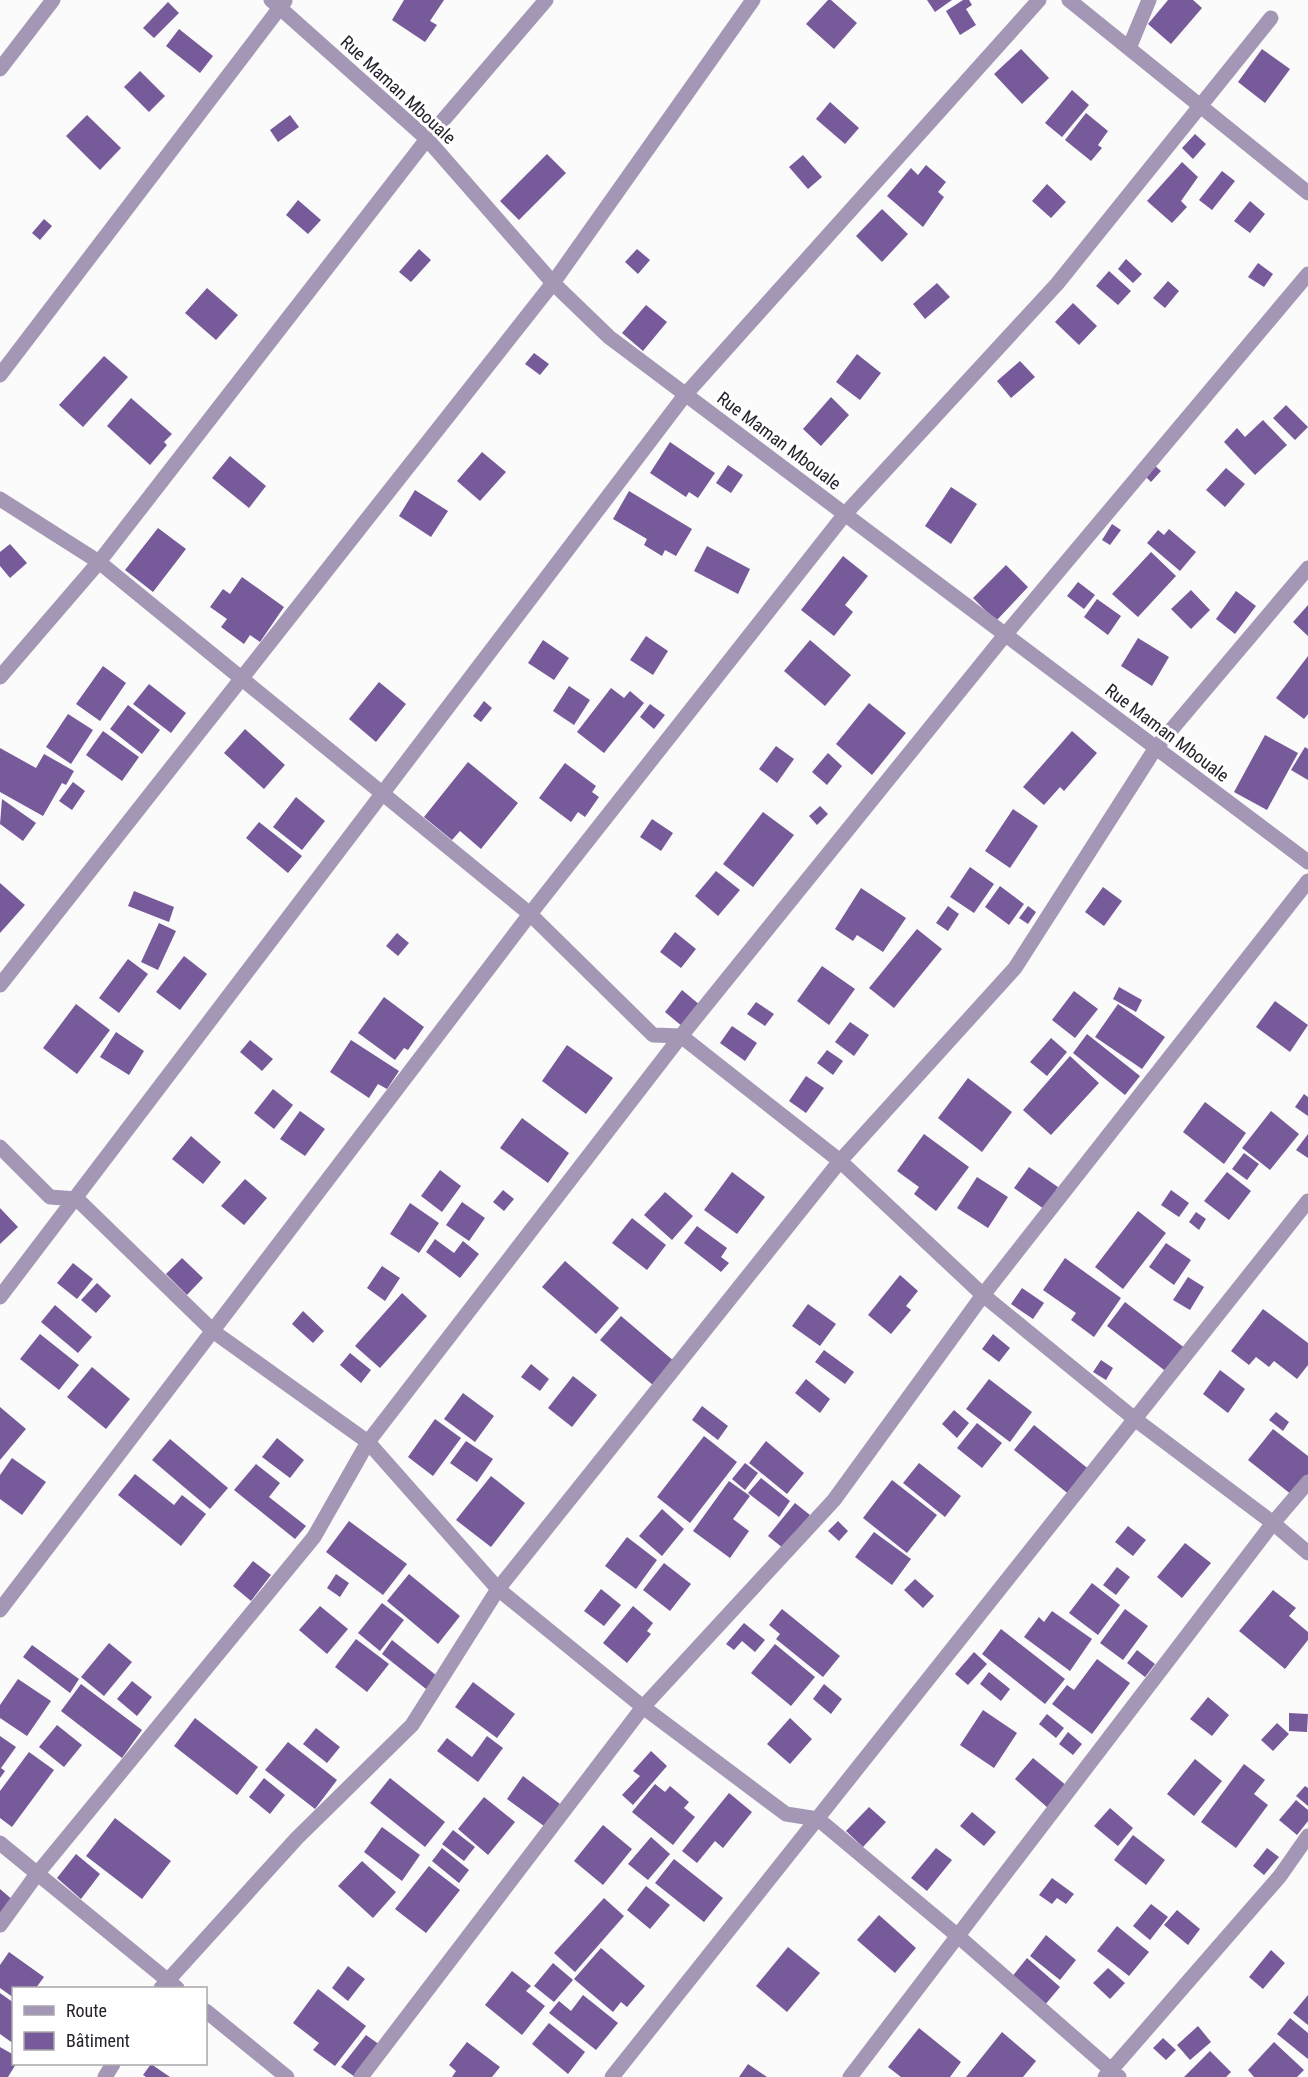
<svg xmlns="http://www.w3.org/2000/svg" width="1308" height="2077" font-family="'Roboto Condensed',sans-serif">
	<style>
		.building { fill: #775a99 }
		.lines { fill: none; stroke-linecap: round; stroke-linejoin: round }
		.street { stroke: #a497b5; stroke-width: 15 }
		.labels { text-anchor: middle; stroke-width: 6; stroke-linejoin: round; paint-order: stroke }
		.street-label { font-size: 18px; fill: #27222d; stroke: #fff }
	</style>
	<rect width="100%" height="100%" fill="#fbfbfb"/>
	<path class="building" d="M404,0H444L430,21L437,25L425,42L392,20Z
		M828,0H831L857,23L834,49L806,24Z
		M927,0H952L935,12Z
		M963,0H969L972,5L966,9L976,25L960,35L946,11Z
		M1168,0H1193L1202,8L1171,44L1148,24Z
		M168,2L179,13L154,38L143,28Z
		M179,29L213,56L200,73L166,46Z
		M1021,49L1049,78L1022,104L994,74Z
		M1262,49L1290,69L1265,103L1238,82Z
		M140,71L165,96L149,112L124,87Z
		M1072,90L1089,105L1062,137L1045,123Z
		M830,102L859,128L845,144L816,119Z
		M1086,113L1108,131L1098,145L1102,148L1091,161L1065,140Z
		M87,115L121,148L100,170L66,136Z
		M290,115L299,127L278,142L270,130Z
		M1195,134L1206,144L1193,159L1182,148Z
		M547,154L566,173L519,220L500,201Z
		M803,155L822,177L808,189L789,167Z
		M1182,162L1198,177L1181,201L1187,207L1172,223L1147,201Z
		M926,165L946,182L938,192L944,197L923,227L887,196L911,168L918,175Z
		M1222,171L1235,181L1212,210L1199,200Z
		M1047,184L1066,202L1051,218L1032,201Z
		M298,200L321,220L308,234L286,215Z
		M1250,201L1265,214L1250,233L1234,221Z
		M882,209L908,234L882,262L856,236Z
		M44,219L52,226L40,240L32,233Z
		M419,249L431,260L411,282L399,272Z
		M637,249L650,260L638,274L625,262Z
		M1126,259L1142,274L1133,283L1118,269Z
		M1258,263L1273,274L1264,287L1248,277Z
		M1109,271L1131,291L1118,305L1096,286Z
		M1168,281L1179,291L1165,308L1153,298Z
		M937,283L950,297L925,319L913,304Z
		M207,288L238,315L216,340L185,313Z
		M1073,303L1097,326L1079,345L1055,322Z
		M646,305L667,322L643,351L622,333Z
		M534,353L549,364L540,375L525,364Z
		M857,354L881,373L860,400L836,382Z
		M104,356L128,377L83,427L59,405Z
		M1020,361L1035,377L1011,398L997,381Z
		M831,397L849,415L821,446L803,429Z
		M131,398L172,434L164,442L167,445L150,465L107,426Z
		M1286,405L1308,427L1295,440L1273,418Z
		M1263,420L1287,445L1255,475L1224,442L1237,428L1245,437Z
		M670,442L715,473L698,498L689,492L686,497L650,473Z
		M482,452L506,472L480,501L457,481Z
		M230,456L266,486L249,508L212,478Z
		M1153,464L1161,471L1151,482L1143,474Z
		M728,465L743,475L731,493L716,483Z
		M1226,468L1245,484L1225,507L1206,490Z
		M951,487L977,504L951,544L925,526Z
		M415,490L448,511L431,537L399,516Z
		M629,491L692,529L676,556L665,550L662,556L644,545L647,539L613,519Z
		M1112,524L1121,530L1110,545L1102,540Z
		M158,528L186,549L153,592L125,570Z
		M1169,529L1196,552L1180,571L1147,543L1158,530L1164,535Z
		M10,544L27,563L10,578L0,566V552Z
		M707,546L750,569L738,594L694,571Z
		M1151,552L1176,576L1138,617L1112,594Z
		M843,556L868,576L845,605L853,612L834,636L801,610Z
		M1006,565L1028,587L996,621L973,598Z
		M242,577L284,607L260,642L250,635L244,644L221,627L227,619L210,607L223,589L230,594Z
		M1078,582L1095,595L1084,609L1067,596Z
		M1191,590L1210,610L1191,629L1171,609Z
		M1236,591L1256,606L1235,634L1216,619Z
		M1097,599L1121,616L1108,635L1084,617Z
		M1308,605V636L1293,622Z
		M646,636L668,651L653,675L630,660Z
		M1138,638L1169,657L1152,686L1121,666Z
		M543,640L569,658L554,680L528,663Z
		M810,640L851,675L825,706L784,671Z
		M1308,656V714L1304,719L1276,698Z
		M103,666L126,683L100,721L76,704Z
		M379,682L406,704L376,742L349,719Z
		M149,684L186,713L171,733L133,704Z
		M569,686L590,700L574,725L553,711Z
		M611,688L624,698L630,691L644,703L604,753L577,732Z
		M484,701L492,708L481,722L473,716Z
		M869,703L906,733L872,775L836,744Z
		M650,704L665,715L654,729L640,717Z
		M128,705L160,730L142,754L110,729Z
		M68,714L93,730L71,764L46,747Z
		M245,729L285,765L264,789L224,753Z
		M103,731L139,757L122,781L86,755Z
		M1072,731L1097,753L1064,791L1060,787L1044,805L1023,787Z
		M1265,735L1298,753L1267,810L1234,792Z
		M776,746L794,759L777,783L759,769Z
		M1305,747L1308,749V780L1291,770Z
		M0,748L36,768L44,754L74,771L66,785L62,783L43,816L0,792Z
		M828,753L842,766L827,785L812,772Z
		M468,762L518,803L481,849L460,831L452,840L424,817Z
		M565,763L596,786L592,792L599,797L585,817L578,812L571,822L539,798Z
		M73,782L85,791L72,810L59,801Z
		M296,797L325,821L302,850L273,827Z
		M2,799L36,823L23,841L0,824Z
		M820,806L828,814L817,825L809,816Z
		M1013,809L1038,826L1010,868L985,851Z
		M763,812L794,835L753,887L723,864Z
		M652,819L673,833L661,851L640,837Z
		M259,822L302,856L288,873L246,838Z
		M970,867L994,884L974,913L950,897Z
		M716,871L740,890L718,916L695,896Z
		M0,883L25,905L0,933Z
		M1000,886L1024,904L1009,925L985,907Z
		M1103,887L1122,901L1104,926L1085,912Z
		M861,888L906,918L883,952L857,935L853,941L835,929Z
		M134,891L174,907L169,922L128,906Z
		M948,906L959,914L948,931L936,923Z
		M1028,906L1036,912L1028,924L1019,918Z
		M159,923L176,931L158,970L141,962Z
		M917,929L942,949L894,1008L869,988Z
		M675,932L696,949L681,968L660,952Z
		M397,933L409,943L398,956L386,946Z
		M184,956L207,974L180,1010L156,992Z
		M128,959L148,974L119,1013L99,998Z
		M822,966L855,989L829,1025L797,1001Z
		M1119,987L1142,1000L1136,1012L1113,999Z
		M682,990L700,1005L683,1027L665,1012Z
		M1074,991L1098,1009L1075,1038L1052,1020Z
		M384,997L424,1027L408,1050L404,1048L395,1060L358,1033Z
		M1275,1001L1308,1025L1290,1052L1256,1027Z
		M756,1002L774,1014L765,1026L747,1014Z
		M76,1004L110,1030L77,1074L43,1048Z
		M1118,1004L1165,1037L1142,1069L1095,1037Z
		M850,1022L869,1035L854,1056L835,1042Z
		M732,1026L757,1043L745,1061L720,1043Z
		M116,1032L144,1051L129,1075L100,1057Z
		M1087,1034L1140,1076L1125,1095L1073,1053Z
		M1051,1038L1067,1052L1047,1076L1030,1062Z
		M250,1040L273,1059L262,1071L240,1052Z
		M351,1040L399,1071L387,1089L378,1084L369,1098L330,1072Z
		M567,1045L613,1078L586,1114L542,1081Z
		M827,1050L843,1061L833,1075L817,1063Z
		M1070,1056L1099,1083L1051,1135L1023,1110Z
		M806,1076L824,1088L806,1113L789,1101Z
		M968,1078L1012,1112L982,1152L938,1118Z
		M273,1089L293,1105L274,1129L254,1113Z
		M1304,1094L1308,1097V1116L1295,1107Z
		M1205,1102L1246,1133L1224,1164L1183,1132Z
		M300,1111L325,1129L305,1156L280,1139Z
		M1271,1111L1299,1134L1270,1170L1242,1148Z
		M522,1118L569,1153L548,1183L500,1148Z
		M924,1134L969,1167L936,1211L914,1194L919,1187L897,1171Z
		M1308,1134V1158L1296,1150Z
		M191,1136L221,1162L203,1184L172,1159Z
		M1244,1153L1259,1164L1247,1180L1232,1169Z
		M1029,1167L1058,1187L1044,1209L1014,1188Z
		M440,1170L461,1186L442,1212L421,1196Z
		M732,1172L765,1197L737,1234L704,1210Z
		M1227,1172L1251,1191L1229,1220L1204,1201Z
		M977,1177L1008,1197L988,1228L957,1208Z
		M245,1179L267,1198L244,1225L221,1206Z
		M503,1190L514,1199L504,1211L493,1202Z
		M1171,1190L1189,1203L1179,1217L1161,1205Z
		M665,1192L693,1216L672,1240L644,1215Z
		M462,1202L485,1218L469,1241L446,1225Z
		M410,1203L439,1223L419,1253L390,1234Z
		M0,1208L18,1227L0,1244Z
		M1138,1211L1166,1233L1123,1289L1095,1267Z
		M1196,1212L1206,1219L1199,1230L1189,1222Z
		M632,1218L666,1245L647,1270L612,1243Z
		M697,1226L727,1248L721,1257L729,1263L721,1272L684,1243Z
		M435,1239L454,1253L463,1241L479,1254L460,1278L426,1252Z
		M1166,1243L1191,1260L1174,1285L1149,1267Z
		M182,1258L203,1278L187,1295L166,1274Z
		M1065,1258L1121,1298L1094,1337L1071,1320L1076,1313L1043,1290Z
		M565,1261L619,1308L596,1334L542,1287Z
		M73,1263L93,1279L77,1299L57,1283Z
		M382,1266L400,1278L385,1301L367,1288Z
		M900,1275L918,1291L906,1306L911,1310L891,1334L868,1315Z
		M1188,1277L1204,1287L1190,1310L1173,1300Z
		M97,1283L111,1296L96,1313L81,1300Z
		M1022,1288L1044,1303L1033,1319L1011,1304Z
		M402,1293L427,1316L380,1368L355,1346Z
		M1125,1302L1186,1349L1168,1373L1107,1326Z
		M808,1304L836,1324L820,1346L792,1326Z
		M55,1305L92,1337L78,1353L41,1322Z
		M1263,1309L1308,1343V1365L1297,1379L1274,1361L1269,1367L1256,1357L1249,1365L1231,1351Z
		M303,1311L324,1331L313,1343L292,1324Z
		M621,1316L675,1362L654,1386L600,1340Z
		M40,1334L79,1365L59,1390L20,1359Z
		M993,1334L1010,1348L999,1362L982,1349Z
		M824,1350L854,1372L845,1384L815,1362Z
		M350,1353L371,1370L361,1383L340,1365Z
		M1101,1360L1113,1368L1106,1380L1093,1372Z
		M531,1364L549,1379L540,1391L521,1377Z
		M92,1367L130,1399L106,1429L67,1397Z
		M1220,1370L1245,1389L1228,1413L1203,1394Z
		M573,1376L597,1395L572,1427L548,1408Z
		M806,1379L830,1399L820,1413L795,1393Z
		M989,1379L1032,1412L1010,1442L966,1409Z
		M463,1393L494,1416L475,1442L444,1419Z
		M702,1406L728,1426L718,1440L692,1420Z
		M0,1407L26,1429L0,1460Z
		M954,1410L969,1423L957,1438L942,1424Z
		M1276,1412L1289,1422L1283,1431L1269,1420Z
		M435,1419L461,1438L433,1476L408,1457Z
		M977,1423L1002,1443L982,1468L957,1448Z
		M1034,1425L1091,1471L1071,1496L1014,1450Z
		M1273,1429L1308,1456V1475L1292,1495L1248,1460Z
		M704,1436L737,1462L690,1523L657,1497Z
		M277,1438L304,1460L290,1478L262,1457Z
		M170,1439L228,1488L210,1509L152,1460Z
		M466,1441L493,1459L477,1482L450,1463Z
		M766,1441L804,1473L787,1494L749,1463Z
		M12,1458L46,1482L22,1515L0,1499V1475Z
		M745,1463L758,1473L745,1490L732,1479Z
		M919,1463L961,1496L945,1517L903,1483Z
		M256,1464L280,1483L269,1497L306,1526L295,1539L234,1490Z
		M135,1474L174,1505L182,1495L206,1514L181,1546L118,1495Z
		M491,1476L525,1503L491,1547L456,1520Z
		M761,1478L790,1501L779,1517L748,1493Z
		M892,1480L937,1515L907,1553L863,1518Z
		M729,1481L750,1496L733,1519L749,1531L730,1558L693,1531Z
		M795,1503L810,1515L783,1548L768,1536Z
		M662,1509L684,1529L662,1556L639,1536Z
		M349,1521L407,1564L383,1595L326,1552Z
		M838,1521L848,1531L839,1541L828,1531Z
		M1128,1526L1146,1540L1133,1556L1115,1542Z
		M874,1532L911,1559L892,1585L855,1557Z
		M627,1537L657,1560L636,1589L605,1566Z
		M1185,1543L1211,1563L1182,1598L1157,1577Z
		M253,1561L271,1575L251,1601L233,1586Z
		M664,1563L691,1584L670,1611L643,1590Z
		M1117,1567L1130,1577L1116,1595L1103,1585Z
		M336,1574L349,1583L340,1597L327,1588Z
		M409,1574L460,1616L438,1644L387,1601Z
		M915,1579L934,1596L923,1608L904,1590Z
		M1092,1583L1120,1605L1098,1635L1069,1613Z
		M601,1589L621,1605L604,1626L584,1611Z
		M1273,1590L1296,1608L1289,1616L1308,1632V1640L1285,1669L1239,1631Z
		M382,1603L404,1620L380,1651L358,1633Z
		M320,1606L348,1629L327,1654L299,1630Z
		M633,1606L653,1623L647,1631L651,1634L627,1663L603,1643Z
		M782,1609L840,1656L823,1677L776,1639L780,1634L769,1625Z
		M1125,1609L1148,1626L1123,1660L1100,1643Z
		M1052,1611L1092,1639L1070,1671L1024,1637L1039,1617L1044,1622Z
		M744,1623L765,1640L755,1652L742,1641L734,1650L726,1644Z
		M1001,1629L1065,1679L1045,1704L982,1654Z
		M356,1639L389,1664L367,1692L335,1667Z
		M392,1640L437,1676L426,1689L382,1654Z
		M109,1643L132,1662L104,1696L81,1677Z
		M775,1644L815,1677L791,1706L751,1673Z
		M32,1645L79,1679L70,1693L23,1657Z
		M1137,1650L1155,1664L1145,1677L1127,1663Z
		M974,1652L987,1664L968,1685L955,1674Z
		M1097,1659L1130,1683L1092,1734L1052,1704L1067,1685L1074,1690Z
		M989,1672L1010,1689L1001,1701L980,1684Z
		M18,1679L51,1701L27,1736L0,1718V1705Z
		M132,1681L152,1697L137,1716L117,1699Z
		M473,1682L515,1714L497,1738L455,1707Z
		M81,1684L142,1730L122,1758L61,1711Z
		M824,1684L842,1699L831,1714L813,1699Z
		M1208,1697L1229,1715L1212,1736L1190,1719Z
		M983,1710L1017,1733L994,1768L960,1745Z
		M1289,1713L1308,1714L1307,1732L1289,1731Z
		M1047,1714L1064,1728L1056,1738L1039,1724Z
		M195,1718L258,1767L237,1795L174,1746Z
		M790,1718L812,1739L790,1764L767,1744Z
		M1277,1723L1289,1734L1273,1751L1261,1740Z
		M57,1725L82,1745L64,1767L39,1747Z
		M316,1728L340,1747L327,1763L303,1744Z
		M1068,1732L1082,1744L1073,1755L1059,1744Z
		M0,1736L16,1747L1,1768L5,1771L0,1778Z
		M487,1736L503,1748L478,1782L437,1751L447,1738L472,1757Z
		M288,1742L337,1780L315,1809L265,1770Z
		M651,1751L667,1766L633,1805L622,1795L640,1776L633,1771Z
		M29,1752L54,1770L12,1827L0,1818V1791Z
		M1033,1758L1067,1786L1048,1808L1015,1779Z
		M1195,1759L1222,1781L1194,1816L1167,1794Z
		M1244,1764L1265,1780L1254,1794L1268,1805L1236,1848L1201,1822Z
		M523,1776L560,1804L544,1826L507,1799Z
		M264,1778L285,1795L270,1814L249,1797Z
		M390,1778L445,1822L425,1847L370,1803Z
		M655,1784L665,1792L670,1786L689,1802L684,1808L695,1817L673,1845L632,1812Z
		M1305,1786L1308,1788V1806L1296,1796Z
		M729,1793L752,1812L723,1848L715,1841L697,1863L682,1851Z
		M484,1797L515,1822L488,1855L458,1829Z
		M1296,1800L1308,1810V1821L1297,1835L1279,1820Z
		M869,1807L886,1822L863,1847L846,1831Z
		M1110,1808L1133,1828L1118,1846L1094,1826Z
		M972,1812L996,1832L984,1846L960,1826Z
		M115,1818L171,1861L142,1899L86,1856Z
		M603,1825L632,1849L603,1885L574,1861Z
		M382,1827L420,1855L402,1881L364,1852Z
		M453,1830L475,1847L464,1861L442,1844Z
		M1133,1835L1165,1860L1146,1885L1114,1860Z
		M651,1837L670,1854L648,1880L628,1864Z
		M442,1848L469,1870L459,1883L432,1861Z
		M936,1848L952,1860L927,1891L911,1878Z
		M1267,1848L1279,1857L1264,1875L1253,1866Z
		M76,1854L100,1874L81,1899L57,1878Z
		M674,1859L723,1898L704,1922L655,1883Z
		M362,1861L396,1892L373,1918L338,1886Z
		M429,1866L460,1890L426,1933L395,1909Z
		M1052,1878L1074,1894L1066,1904L1057,1898L1052,1904L1039,1895Z
		M646,1886L670,1905L650,1929L627,1910Z
		M0,1889L14,1901L0,1917Z
		M604,1898L624,1916L575,1972L554,1953Z
		M1151,1904L1168,1917L1150,1940L1133,1926Z
		M1177,1910L1200,1929L1188,1945L1164,1925Z
		M879,1915L916,1948L895,1973L857,1940Z
		M1117,1926L1149,1952L1129,1976L1097,1951Z
		M1046,1935L1076,1960L1060,1980L1030,1956Z
		M788,1947L820,1973L787,2012L756,1986Z
		M601,1948L645,1986L627,2007L621,2002L613,2012L574,1979Z
		M1271,1950L1285,1963L1263,1989L1249,1977Z
		M9,1952L44,1977L36,1988H14V1998L0,1988V1965Z
		M1027,1958L1060,1987L1044,2006L1011,1978Z
		M553,1963L573,1980L554,2002L534,1986Z
		M348,1966L365,1979L348,2001L332,1988Z
		M1108,1968L1125,1983L1110,1999L1093,1983Z
		M512,1971L531,1986L526,1991L545,2006L522,2035L485,2005Z
		M318,1989L366,2026L335,2066L313,2050L319,2043L293,2023Z
		M0,1993L14,2003V2044L0,2034Z
		M583,1995L618,2023L596,2050L549,2013L559,2001L571,2011Z
		M1308,1995V2025L1293,2013Z
		M1290,2018L1308,2033V2059L1277,2034Z
		M549,2023L585,2052L568,2074L532,2044Z
		M1198,2026L1211,2042L1190,2060L1177,2045Z
		M919,2028L961,2062L950,2077H901L888,2067Z
		M1002,2032L1036,2061L1023,2077H966Z
		M366,2035L380,2045L355,2077L341,2067Z
		M1163,2038L1176,2050L1166,2060L1153,2048Z
		M467,2042L500,2067L492,2077H452L456,2071L449,2065Z
		M1274,2042L1304,2070L1297,2077H1254L1248,2070Z
		M0,2047L14,2055V2064H16L8,2077H0Z
		M1210,2051L1231,2072L1226,2077H1184Z
		M151,2064L170,2077H146L143,2075Z
		M748,2064L767,2077H739Z"/>
	<g class="lines">
		<path class="street" d="M271,0L427,139L553,283L609,337L1308,862
			M1069,0L1308,193
			M1129,48L1149,0
			M0,69L53,0
			M0,375L285,1
			M0,499L99,562L530,914L653,1035L681,1036L840,1161L983,1295L1136,1420L1273,1523L1308,1553
			M0,677L99,562L427,139L546,0
			M0,985L553,283L753,0
			M0,1147L50,1197L77,1199L214,1332L368,1442L498,1589L643,1707L786,1814L818,1819L959,1937L1119,2077
			M0,1297L685,395L1039,0
			M0,1610L530,914L845,514L1057,284L1271,18
			M0,1843L177,1988
			M0,1925L37,1874L314,1537L368,1442L681,1036L1005,635L1308,274
			M161,1988L297,1838L412,1725L498,1589L840,1161L1015,968L1155,749L1308,568
			M206,2011L287,2077
			M105,2077L113,2064
			M361,2077L643,1707L834,1500L983,1295L1308,881
			M612,2077L1308,1201
			M850,2077L1273,1523L1308,1482
			M1105,2077L1280,1876L1308,1836"/>
	</g>
	<g class="labels">
		<g class="street-label">
			<text transform="translate(398 90) rotate(43)" y="6">Rue Maman Mbouale</text>
			<text transform="translate(779 441) rotate(37)" y="6">Rue Maman Mbouale</text>
			<text transform="translate(1167 733) rotate(37)" y="6">Rue Maman Mbouale</text>
		</g>
	</g>
	<rect x="12" y="1987" width="195" height="78" fill="#ffffff" stroke="#a9a7ab" stroke-width="1.5"/>
	<rect x="24" y="2006" width="30" height="9" fill="#a497b5" stroke="#a9a7ab" stroke-width="1.5"/>
	<text x="66" y="2017" font-size="18" fill="#27222d">Route</text>
	<rect x="24" y="2032" width="30" height="18" fill="#775a99" stroke="#a9a7ab" stroke-width="1.5"/>
	<text x="66" y="2047" font-size="18" fill="#27222d">Bâtiment</text>
</svg>
